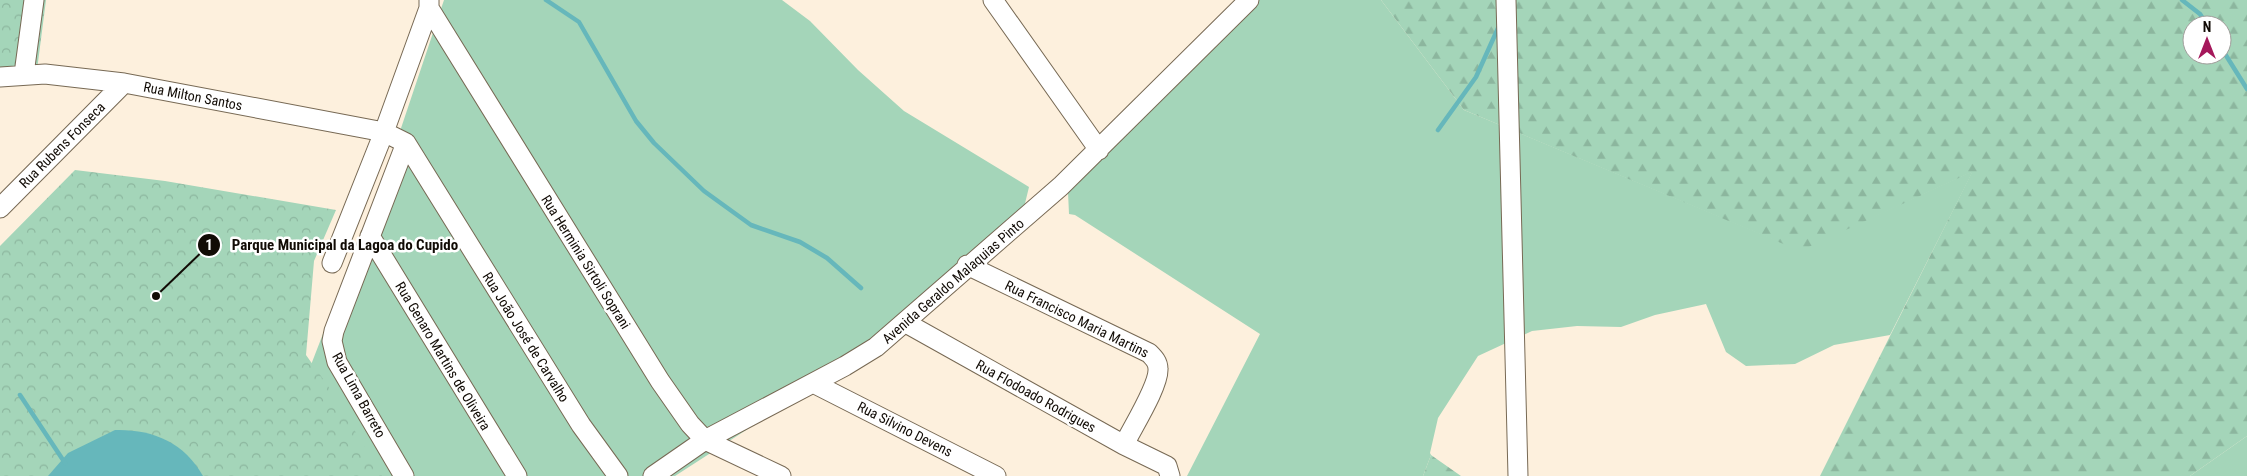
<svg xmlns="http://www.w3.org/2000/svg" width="2247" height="476" font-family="'Roboto Condensed',sans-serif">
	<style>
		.grass { fill: #a4d5b9 }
		.forest { fill: url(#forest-firs); fill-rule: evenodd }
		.park { fill: url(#park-crowns) }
		.water { fill: #66b7bb }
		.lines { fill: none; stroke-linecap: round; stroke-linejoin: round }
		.stream { stroke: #66b7bb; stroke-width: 4.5 }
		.minor-casing { stroke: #776954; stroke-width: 21 }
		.minor { stroke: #fff; stroke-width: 19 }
		.labels { text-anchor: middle; stroke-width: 5; stroke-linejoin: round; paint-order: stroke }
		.street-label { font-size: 14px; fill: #110b05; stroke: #fff }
		.leader { fill: none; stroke: #110b05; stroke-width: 2 }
		.callout-dot { fill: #110b05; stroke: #fff; stroke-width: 2 }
		.mark-label { font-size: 15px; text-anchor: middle; font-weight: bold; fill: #fff }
		.callout-label { font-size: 15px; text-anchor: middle; font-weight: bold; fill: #110b05; stroke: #fff; stroke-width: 5; stroke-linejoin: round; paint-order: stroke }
	</style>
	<defs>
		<pattern id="forest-firs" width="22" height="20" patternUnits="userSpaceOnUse" patternTransform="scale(1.25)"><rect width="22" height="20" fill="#a4d5b9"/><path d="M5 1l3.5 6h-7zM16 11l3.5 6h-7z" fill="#8cb69e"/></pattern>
		<pattern id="park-crowns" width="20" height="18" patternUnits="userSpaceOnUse" patternTransform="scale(1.25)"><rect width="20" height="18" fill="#a4d5b9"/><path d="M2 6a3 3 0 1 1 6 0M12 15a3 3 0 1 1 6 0" fill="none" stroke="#8cb69e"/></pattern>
	</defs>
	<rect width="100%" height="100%" fill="#fdf0dd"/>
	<path class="grass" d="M444,0H782L810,21L858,70L904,111L1029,187L1019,228L785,405L675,476H268L391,158Z
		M1235,0H1381L1464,110L1800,250L1973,171L1890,335L1834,345L1795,364L1746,366L1726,352L1706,304L1655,315L1621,327L1577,326L1532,331L1478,356L1438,418L1430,453L1431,455L1423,476H1187L1260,334L1075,215L1069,214L1068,192L1084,164Z
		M2247,436V476H2190Z"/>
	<path class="forest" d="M1381,0H2247V436L2190,476H1820L1972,172L1800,251L1464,110ZM2192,25H2222V55H2192Z
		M1431,455L1461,476H1423Z"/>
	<path class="park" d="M0,0H46L37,70L0,74Z
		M75,170L165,181L336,210L314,261L306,355L328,386L382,476H0V246Z"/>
	<path class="water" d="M115,430C152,429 184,442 203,476H48L68,453Z"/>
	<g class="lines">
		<path class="stream" d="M546,0L579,22L636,121L654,143L704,191L751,225L800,242L827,258L861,288
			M2182,0L2200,14L2207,25
			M2222,49L2247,89
			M1438,130L1476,77L1499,26
			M20,395L65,463"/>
		<defs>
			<path id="minor" d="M993,0L1099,150
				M1506,0L1518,476
				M429,8L660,381L690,424L705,440L781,476
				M24,74L34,0
				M0,77L45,74L124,83L384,132L406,143
				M406,143L581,425L618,476
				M0,208L124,83
				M370,236L517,476
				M332,263L384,132L429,8V0
				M967,265L1149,353C1154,358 1158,362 1158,369C1159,386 1132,428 1124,445
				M906,323L1124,445L1167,466L1170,476
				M813,383L996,476
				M404,476L337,362L332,341L334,331L406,143
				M653,476L705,440L845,366L876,347L1061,186L1249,0"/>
		</defs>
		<use href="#minor" class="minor-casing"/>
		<use href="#minor" class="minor"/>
	</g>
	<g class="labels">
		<g class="street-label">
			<text transform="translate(193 96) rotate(11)" y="5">Rua Milton Santos</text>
			<text transform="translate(62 145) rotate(-45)" y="5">Rua Rubens Fonseca</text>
			<text transform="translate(586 262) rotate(58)" y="5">Rua Herminia Sirtoli Soprani</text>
			<text transform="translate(953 281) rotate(-41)" y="5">Avenida Geraldo Malaquias Pinto</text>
			<text transform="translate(1077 319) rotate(26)" y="5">Rua Francisco Maria Martins</text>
			<text transform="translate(526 337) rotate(58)" y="5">Rua João José de Carvalho</text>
			<text transform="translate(443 356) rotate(59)" y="5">Rua Genaro Martins de Oliveira</text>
			<text transform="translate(359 395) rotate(61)" y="5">Rua Lima Barreto</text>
			<text transform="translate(1036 396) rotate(29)" y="5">Rua Flodoado Rodrigues</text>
			<text transform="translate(905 429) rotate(27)" y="5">Rua Silvino Devens</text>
		</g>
	</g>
	<path class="leader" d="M156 296L209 245"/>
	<g class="callout-dot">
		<circle cx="156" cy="296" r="5"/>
		<circle cx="209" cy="245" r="12"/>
	</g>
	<g class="mark-label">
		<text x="209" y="250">1</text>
	</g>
	<g class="callout-label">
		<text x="345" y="250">Parque Municipal da Lagoa do Cupido</text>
	</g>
	<g transform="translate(2207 40)"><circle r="24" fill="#ffffff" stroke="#a09d9b"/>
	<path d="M0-4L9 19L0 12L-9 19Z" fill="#a5185b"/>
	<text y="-8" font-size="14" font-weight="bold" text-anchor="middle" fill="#110b05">N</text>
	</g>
</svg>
